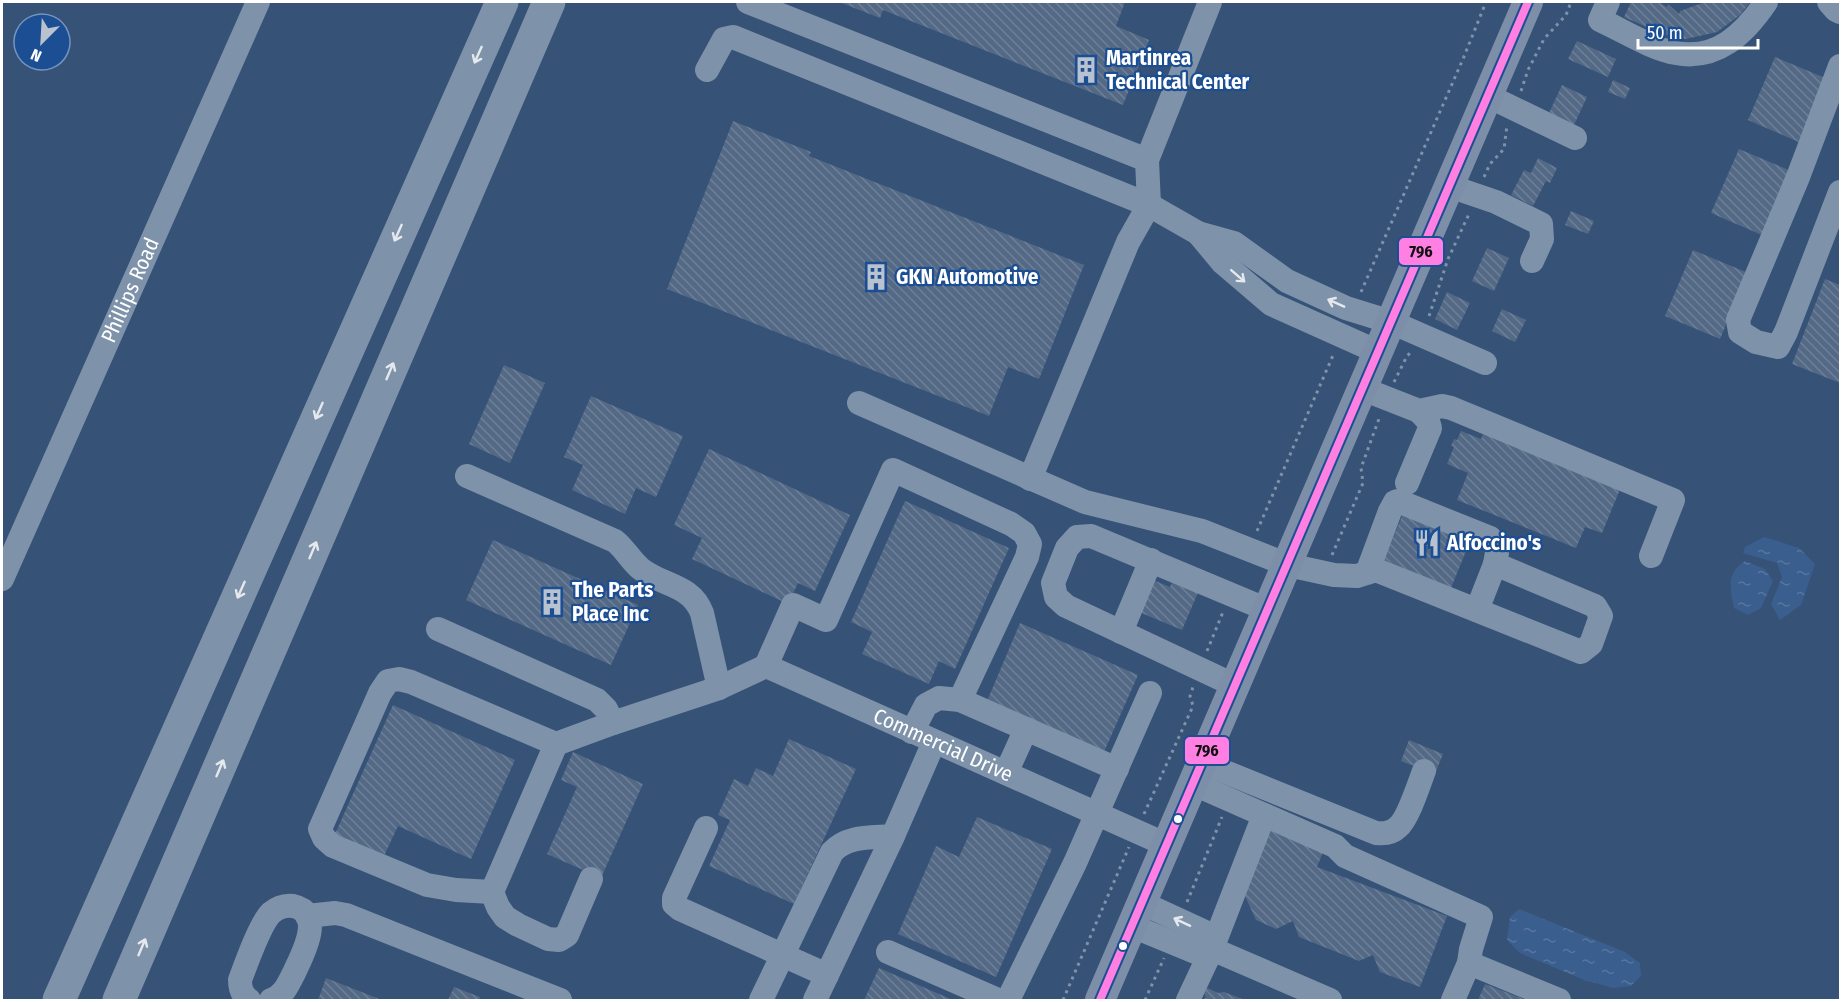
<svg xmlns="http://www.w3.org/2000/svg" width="1842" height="1002" font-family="'Fira Sans Condensed',sans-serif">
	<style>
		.water { fill: url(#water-ripples) }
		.building { fill: url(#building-back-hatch) }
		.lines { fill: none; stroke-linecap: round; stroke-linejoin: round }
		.path { stroke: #7e92aa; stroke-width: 3; stroke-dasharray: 3 4.5; stroke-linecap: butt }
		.minor { stroke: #7e92aa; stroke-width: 24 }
		.major { stroke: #7d8fa8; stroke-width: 30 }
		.highway { stroke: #7e92a9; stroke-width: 33 }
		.bus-1-casing { stroke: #1b4e92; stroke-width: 12 }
		.bus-1 { stroke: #ff80e2; stroke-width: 8 }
		.oneway { stroke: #e5e9ee }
		.bus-dot { fill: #fff; stroke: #1b4e92; stroke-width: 2 }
		.labels { text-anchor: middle; stroke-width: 4.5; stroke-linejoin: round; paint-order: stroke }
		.poi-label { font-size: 21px; font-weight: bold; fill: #fff; stroke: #1b4e92; text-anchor: start }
		.street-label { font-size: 21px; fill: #fff; stroke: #1b4e92 }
		.line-badge { stroke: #1b4e92; stroke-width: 2 }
		.pale-badge-label { font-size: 16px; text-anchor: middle; font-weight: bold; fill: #111 }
	</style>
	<defs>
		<pattern id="water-ripples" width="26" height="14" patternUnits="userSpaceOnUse" patternTransform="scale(1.5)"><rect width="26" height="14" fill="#3a5e8e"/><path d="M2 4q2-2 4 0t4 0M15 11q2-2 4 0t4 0" fill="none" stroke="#58769f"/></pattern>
		<pattern id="building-back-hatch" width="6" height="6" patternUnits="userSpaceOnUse" patternTransform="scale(1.5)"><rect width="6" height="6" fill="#536986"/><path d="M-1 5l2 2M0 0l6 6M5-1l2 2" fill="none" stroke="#6d8098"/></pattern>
	</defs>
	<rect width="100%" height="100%" fill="#365277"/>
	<path class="water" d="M1764,537L1799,548L1815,564L1801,605L1780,620L1771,604L1782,577L1777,563L1743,553L1745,547Z
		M1745,561L1765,569L1773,581L1761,608L1748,615L1734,608C1730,588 1726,573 1745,561Z
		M1519,909L1625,952L1640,963L1641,976L1631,986L1613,988L1584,980L1520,953L1507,940L1510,917Z"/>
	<path class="building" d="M839,2H1125L1116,26L1149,40L1123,105L883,10L880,18Z
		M1631,2H1658L1667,7L1668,4L1679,14L1680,11L1705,2H1750L1740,15L1717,32L1686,39L1676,38L1660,33L1624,17Z
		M1577,41L1616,59L1608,77L1568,59Z
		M1775,57L1830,80L1803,144L1748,120Z
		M1613,80L1630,88L1625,99L1608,92Z
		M1562,85L1587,97L1574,125L1549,113Z
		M733,121L811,152L809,156L1084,265L1039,379L1008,367L989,416L667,289Z
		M1739,149L1791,171L1764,236L1711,213Z
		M1538,158L1557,168L1550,183L1546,181L1533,206L1511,195L1524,170L1531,173Z
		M1571,211L1594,221L1588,234L1565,225Z
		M1487,248L1509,258L1494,291L1472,281Z
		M1693,250L1748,273L1720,339L1665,316Z
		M1825,279L1840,285V383L1792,364Z
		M1447,292L1470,303L1457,330L1435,319Z
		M1502,309L1526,320L1515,342L1492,331Z
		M504,365L545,383L510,463L469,444Z
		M591,396L683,436L656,497L636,488L625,514L572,490L583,465L564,457Z
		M1461,431L1481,439L1484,432L1621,487L1602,533L1585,527L1576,548L1457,500L1468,473L1447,464L1454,447L1451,446L1454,439L1457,440Z
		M709,449L850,515L815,591L798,583L788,604L692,559L702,538L674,525Z
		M905,501L1009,548L955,669L939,661L929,684L862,654L872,632L851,622Z
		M1404,511L1471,539L1451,588L1384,560Z
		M493,540L638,605L611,665L466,600Z
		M1174,577L1200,588L1182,630L1139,612L1153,580L1170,587Z
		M1020,623L1138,675L1104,752L987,701Z
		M393,705L515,760L471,859L398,826L384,856L335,834Z
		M789,739L856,769L794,904L709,866L730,820L718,815L734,779L748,786L756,768L773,776Z
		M1409,740L1443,754L1435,774L1401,761Z
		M573,752L643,784L601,878L547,854L577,787L561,780Z
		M977,817L1052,849L996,977L898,934L936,846L959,857Z
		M1270,823L1325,847L1317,867L1447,916L1420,987L1380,972L1373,955L1359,961L1299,937L1293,921L1276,929L1256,920L1245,896Z
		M879,968L953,1000H864Z
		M326,978L382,1000H318Z
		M1485,984L1526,1000H1478Z
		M1201,985L1218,993L1224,992L1245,1000H1200L1206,998Z
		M454,987L480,997L479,1000H448Z"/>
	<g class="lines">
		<path class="path" d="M1521,91L1528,70L1544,39L1566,15L1571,2
			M1484,177L1490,164L1504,149L1507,125
			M1361,292L1463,59L1486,2
			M1429,316L1448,259L1469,214
			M1394,382L1407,356L1412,351
			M1257,531L1334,353
			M1332,555L1363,483L1361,468L1380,416
			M1207,651L1223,612
			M1144,814L1193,706L1190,696L1193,687
			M1187,902L1222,817
			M1063,1000L1129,847
			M1145,1000L1164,958"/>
		<g class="minor">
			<path d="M748,2L1147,160L1149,205L1128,242L1030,479"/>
			<path d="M1608,2L1600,20C1622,30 1652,49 1676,53C1717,61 1745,33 1766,2"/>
			<path d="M1829,2L1836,10L1840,12"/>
			<path d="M1840,66L1798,177L1738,320L1740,332L1756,342L1778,347L1786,332L1840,192"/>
			<path d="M707,70L724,39L733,37L1149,205L1198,233L1234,243L1287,281L1346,308L1391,322L1485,363"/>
			<path d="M1488,96L1575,138"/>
			<path d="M1147,160L1210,2"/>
			<path d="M1449,186L1496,202L1541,224L1542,239L1532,261"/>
			<path d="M1198,233L1223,263L1271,304L1378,352"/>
			<path d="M1363,389L1419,411L1442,406L1451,408L1673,500L1651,556"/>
			<path d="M859,403L1085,502L1202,531L1288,565L1334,575L1357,576L1376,570L1581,652L1591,644L1601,616L1595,606L1495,564L1498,547L1490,538L1398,501L1395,502L1390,511L1367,573"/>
			<path d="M467,476L615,541C625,549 631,561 641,569C662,586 691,584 702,613L719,688"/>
			<path d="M1407,483L1430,428L1428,421L1419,411"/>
			<path id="s1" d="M2,579L258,2"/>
			<path d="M1477,610L1495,564"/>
			<path d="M438,629L597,700L606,709L613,723"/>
			<path d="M1121,632L1151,560"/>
			<path d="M766,666L793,605L826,620L893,470L1011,524L1024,533L1030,544L1027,557L960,700"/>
			<path d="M1236,686L1066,606L1056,597L1053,583L1067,548L1077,537L1091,536L1268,610"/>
			<path d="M912,732L926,705L939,698L960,700L1117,769"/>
			<path id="s2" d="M556,744L492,892L456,890L427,885L333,846L324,838L320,829L380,693L388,681L399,679L411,682L556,744L613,723L719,688L766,666L1167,845"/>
			<path d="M1203,763L1376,833C1384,834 1392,833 1398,827C1408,819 1419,784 1424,771"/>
			<path d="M1006,773L1026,729"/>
			<path d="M1194,784L1335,846L1345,856L1481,917L1471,949L1469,963L1559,1000"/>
			<path d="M706,828L674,898V904L680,909L827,975"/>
			<path d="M492,892L498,907L505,917L518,925L548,939L559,940L567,935L591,879"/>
			<path d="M1142,903L1207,933L1212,949"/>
			<path d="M307,916L335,913L346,915L560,1000"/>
			<path d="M1132,926L1200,954L1212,949L1330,1000"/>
			<path d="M888,952L998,1000"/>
			<path d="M249,1000C242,995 240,989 240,980C246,964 260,924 271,913C277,908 285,905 293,906C326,913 302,955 294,973C288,984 284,996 271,1000"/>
			<path d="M761,1000L832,852C848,835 871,838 893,836"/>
			<path d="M815,1000L893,836L934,742"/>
			<path d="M1008,1000L1075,863L1150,693"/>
			<path d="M1188,1000L1212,949L1264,815"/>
			<path d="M1453,1000L1469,963"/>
		</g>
		<path class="major" d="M1100,1000L1528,2"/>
		<path class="highway" d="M59,1000L502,2
			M119,1000L549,2"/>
		<defs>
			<path id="bus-1" d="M1100,1000L1528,2"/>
		</defs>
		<use href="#bus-1" class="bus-1-casing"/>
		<use href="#bus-1" class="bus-1"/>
	</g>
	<defs><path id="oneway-shaft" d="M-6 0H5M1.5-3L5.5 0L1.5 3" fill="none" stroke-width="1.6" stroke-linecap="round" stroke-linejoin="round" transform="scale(1.5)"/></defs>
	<g class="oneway">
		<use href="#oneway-shaft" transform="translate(478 55) rotate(114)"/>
		<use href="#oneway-shaft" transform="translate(398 233) rotate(114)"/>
		<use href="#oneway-shaft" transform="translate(1238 276) rotate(41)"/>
		<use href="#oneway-shaft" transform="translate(1336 303) rotate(-156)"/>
		<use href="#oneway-shaft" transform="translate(390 371) rotate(-67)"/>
		<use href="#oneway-shaft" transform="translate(319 411) rotate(114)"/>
		<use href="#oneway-shaft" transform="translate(313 550) rotate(-67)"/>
		<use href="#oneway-shaft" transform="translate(241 590) rotate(114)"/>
		<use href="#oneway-shaft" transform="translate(220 768) rotate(-67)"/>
		<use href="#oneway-shaft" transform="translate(1182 922) rotate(-155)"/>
		<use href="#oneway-shaft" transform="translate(142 947) rotate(-67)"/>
	</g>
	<defs>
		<symbol id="building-bare" viewBox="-9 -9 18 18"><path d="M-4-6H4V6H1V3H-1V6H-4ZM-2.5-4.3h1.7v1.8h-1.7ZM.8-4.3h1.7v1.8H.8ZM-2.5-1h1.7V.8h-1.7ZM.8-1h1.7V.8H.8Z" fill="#b9c2cf" stroke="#1b4e92" stroke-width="2.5" paint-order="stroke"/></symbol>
		<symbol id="restaurant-bare" viewBox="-9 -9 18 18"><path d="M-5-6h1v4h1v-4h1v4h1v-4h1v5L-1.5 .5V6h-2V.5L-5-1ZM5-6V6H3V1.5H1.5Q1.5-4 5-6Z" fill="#b9c2cf" stroke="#1b4e92" stroke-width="2.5" paint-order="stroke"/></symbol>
	</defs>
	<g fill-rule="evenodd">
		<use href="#building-bare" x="1067" y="51" width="38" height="38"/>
		<use href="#building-bare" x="857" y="258" width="38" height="38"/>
		<use href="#restaurant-bare" x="1408" y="524" width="38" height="38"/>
		<use href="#building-bare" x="533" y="583" width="38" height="38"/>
	</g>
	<g class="bus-dot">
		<circle cx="1178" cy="819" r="5"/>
		<circle cx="1123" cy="946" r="5"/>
	</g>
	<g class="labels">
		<g class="poi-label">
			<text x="1106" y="65">Martinrea<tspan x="1106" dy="24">Technical Center</tspan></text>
			<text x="896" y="284">GKN Automotive</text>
			<text x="1447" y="550">Alfoccino's</text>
			<text x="572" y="597">The Parts<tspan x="572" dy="24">Place Inc</tspan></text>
		</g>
		<g class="street-label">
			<text dy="7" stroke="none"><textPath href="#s1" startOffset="316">Phillips Road</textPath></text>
			<text dy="7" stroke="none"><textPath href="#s2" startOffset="1113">Commercial Drive</textPath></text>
		</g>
	</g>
	<g class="line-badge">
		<rect x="1398" y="237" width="46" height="29" rx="6" fill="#ff80e2"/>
		<rect x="1184" y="736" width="46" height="29" rx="6" fill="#ff80e2"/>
	</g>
	<g class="pale-badge-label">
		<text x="1421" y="257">796</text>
		<text x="1207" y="756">796</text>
	</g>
	<rect width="1842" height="1002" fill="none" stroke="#ffffff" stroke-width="6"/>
	<g transform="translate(42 42) rotate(204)"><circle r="28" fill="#1b4e92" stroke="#7695be" stroke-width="1.5"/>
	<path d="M0-4.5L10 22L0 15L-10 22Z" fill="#b9c2cf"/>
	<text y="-9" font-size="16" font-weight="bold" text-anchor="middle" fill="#ffffff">N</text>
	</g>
	<path d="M1638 39v9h120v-9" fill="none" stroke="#ffffff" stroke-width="3"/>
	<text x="1647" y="39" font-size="18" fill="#ffffff" stroke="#1b4e92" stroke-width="4.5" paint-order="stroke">50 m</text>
</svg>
